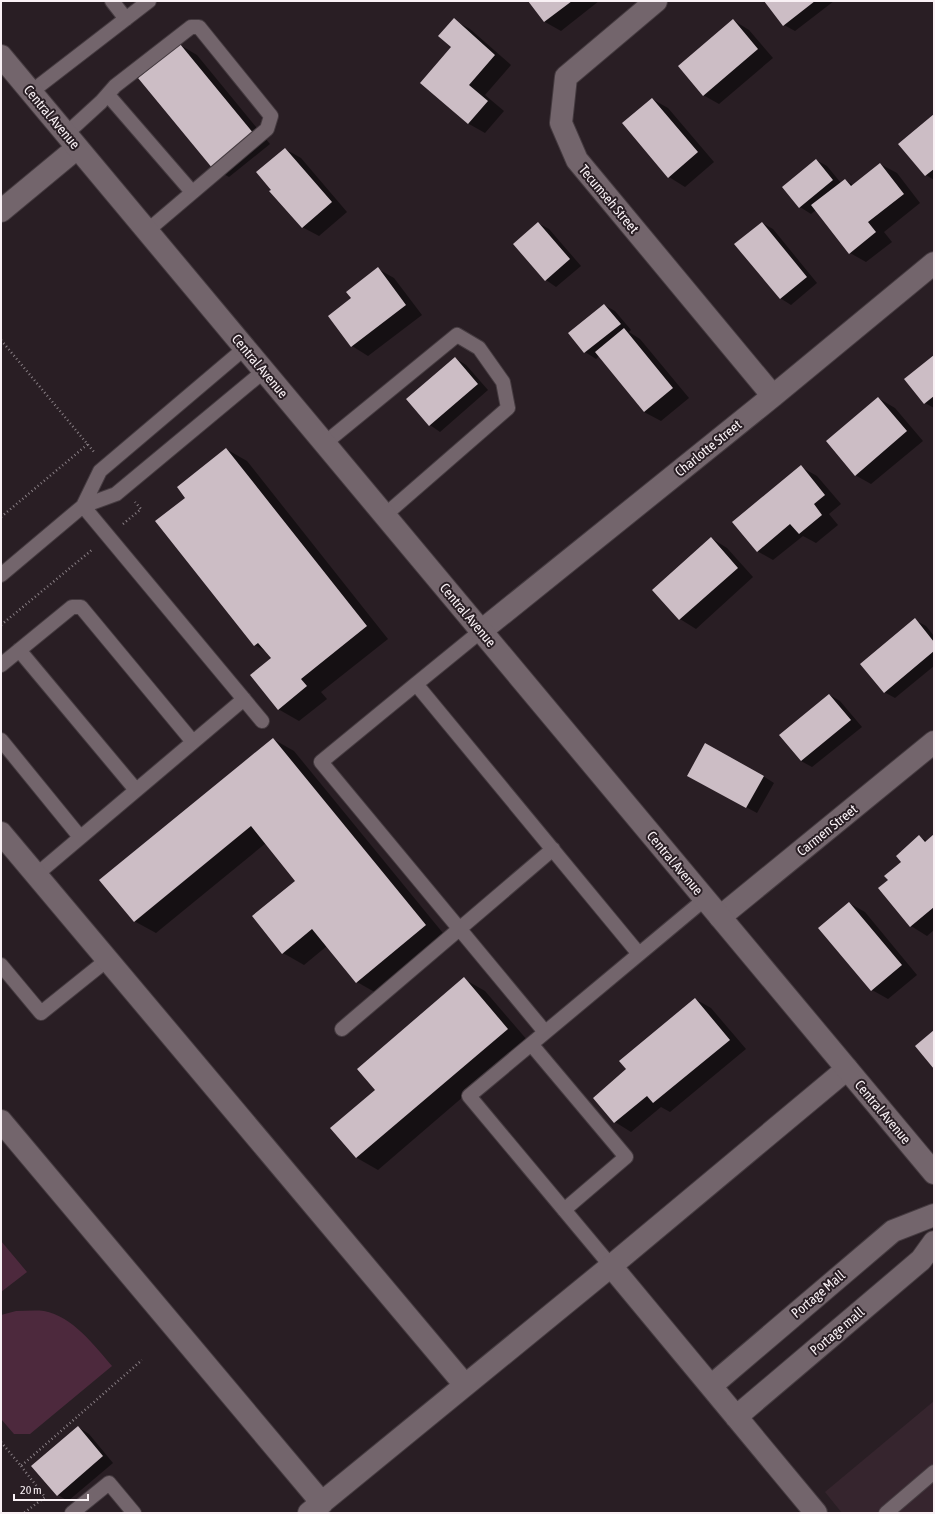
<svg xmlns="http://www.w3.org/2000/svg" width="935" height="1514" font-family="'Asap Condensed',sans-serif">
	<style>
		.built { fill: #36252e }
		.green { fill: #4d293d }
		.shadow { fill: #0007 }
		.building { fill: #ccbdc5 }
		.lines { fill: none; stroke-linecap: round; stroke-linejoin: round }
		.lane-casing { stroke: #453b40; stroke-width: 16 }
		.street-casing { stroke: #453b40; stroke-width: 24 }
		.secondary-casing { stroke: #453b40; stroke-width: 24 }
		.path { stroke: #8a8086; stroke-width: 2.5; stroke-dasharray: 1 3; stroke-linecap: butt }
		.lane { stroke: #73656c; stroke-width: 14 }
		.street { stroke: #73656c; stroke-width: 22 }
		.secondary { stroke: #73656c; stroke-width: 22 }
		.labels { text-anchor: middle; stroke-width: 4; stroke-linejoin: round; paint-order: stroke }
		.street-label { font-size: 14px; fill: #f9f1f5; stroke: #291e24 }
	</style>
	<rect width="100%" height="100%" fill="#291e24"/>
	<path class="built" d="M934,1401V1513H842L825,1492Z"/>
	<path class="green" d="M1,1241L27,1272L1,1292Z
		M16,1311C25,1311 35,1310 44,1311C72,1316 94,1345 112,1366L30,1434H14L1,1419V1315Z"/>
	<path class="shadow" d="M529,1H599L561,31L545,22Z
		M765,1H834L795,31L784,25Z
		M454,20L470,29L511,65L485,95L504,111L485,133L469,124L422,83L452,47Z
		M733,20L749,30L773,58L719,104L703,95Z
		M180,45L197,55L270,144L229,177L213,168Z
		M652,99L668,108L714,162L685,187L669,177Z
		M934,116V180L926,175Z
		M285,149L301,158L347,212L319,236L302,227Z
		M816,160L827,166L841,183L845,180L853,185L880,164L897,173L920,203L884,232L892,242L866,262L850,253L816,210L811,214L800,207L783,187Z
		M538,223L549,229L581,266L556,287L546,280Z
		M762,223L773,229L817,283L791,305L780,298Z
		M378,269L394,278L422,315L368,356L352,346L329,316L353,298Z
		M604,305L615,311L631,330L629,332L640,339L689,398L661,421L644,412L599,356L596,359L585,352Z
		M934,356V408L925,403Z
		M455,358L466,365L488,390L440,432L430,425Z
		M878,398L895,408L923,441L871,484L855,475Z
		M226,449L247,461L388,639L321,692L327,699L299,721L278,709L272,658L268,653L255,645L186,498Z
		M801,467L817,476L841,504L829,514L838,525L816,543L803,536L773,560L757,551Z
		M711,538L727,548L753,577L696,629L680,619Z
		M915,620L926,626L934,636V666L895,698L884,692Z
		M830,695L840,701L862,727L812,767L801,761L781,735Z
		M273,739L294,751L447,938L378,994L357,982L327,946L304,965L283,953L297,881L266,843L156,933L134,921Z
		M763,776L774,783L757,813L699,782Z
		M934,835V930L927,936L911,926L879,889L889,880L919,837L927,841Z
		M849,903L865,912L917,975L888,999L872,990Z
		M464,979L485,991L528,1041L378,1170L357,1158L332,1128L377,1090Z
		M695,999L711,1008L746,1049L670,1112L661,1107L631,1132L615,1122L594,1098L627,1070Z
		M78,1427L89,1434L113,1463L68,1501L58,1495Z"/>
	<path class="building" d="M528,1H572L544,22Z
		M764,1H815L783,26Z
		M454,18L495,55L469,85L488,101L468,124L420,83L451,47L438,36Z
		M733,19L758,49L703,96L678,66Z
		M180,44L254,134L213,169L138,78Z
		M652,98L698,152L668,178L622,123Z
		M934,114V169L925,176L898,144Z
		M285,148L332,202L302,228L269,191L271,190L256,172Z
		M816,159L833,180L799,208L782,187Z
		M880,163L904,194L868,222L876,232L849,254L811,205L845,179L851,186Z
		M538,222L570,259L545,281L513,244Z
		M762,222L807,277L780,299L734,244Z
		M378,267L406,305L351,347L328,316L351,298L346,292Z
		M604,304L621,324L584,353L568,333Z
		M624,328L673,388L644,412L595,352Z
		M934,355V396L924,404L904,379Z
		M455,357L478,384L429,426L406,399Z
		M878,397L907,431L855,476L826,441Z
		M226,448L367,626L301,679L307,686L278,710L250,675L271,658L258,643L254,646L155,521L185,498L177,487Z
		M801,465L825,495L814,504L822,515L799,534L790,524L757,552L732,522Z
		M711,537L738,568L679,620L652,590Z
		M915,618L934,642V651L884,693L860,664Z
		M829,694L851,720L801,761L779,735Z
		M273,738L426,925L356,983L312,929L282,954L252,916L295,881L251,826L134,922L99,880Z
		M705,743L764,776L746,808L687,776Z
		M934,834V907L910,927L878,888L888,880L884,876L901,862L896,856L919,835L925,842Z
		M849,902L902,965L871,991L818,928Z
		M464,977L508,1029L356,1158L330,1128L375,1090L357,1069Z
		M695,998L730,1040L653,1103L647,1096L614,1123L593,1098L626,1069L619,1061Z
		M934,1030V1069L915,1046Z
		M78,1426L103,1456L57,1496L31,1466Z"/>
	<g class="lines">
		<defs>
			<path id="lane" d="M112,1L126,19
				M31,92L149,1
				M108,95L192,192
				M66,134L101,102L115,86L191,27H199L271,116L267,129L147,231
				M245,348L100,471L83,506L116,494L264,371
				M325,443L457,335L479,348L503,382L508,408L385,515
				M1,575L83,506L262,721
				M481,631L416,684L639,954
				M19,650L136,790
				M1,665L72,607H81L193,742
				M416,684L321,762L545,1032
				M1,740L80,837
				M36,875L244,699
				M1,965L41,1013L107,960
				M342,1029L553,849
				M531,1044L626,1157L564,1210
				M611,1266L469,1096L705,899
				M72,1513L109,1483L134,1513
				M886,1513L934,1472"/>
			<path id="street" d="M656,1L566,77L561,123L577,160L773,396
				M1,211L77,148
				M481,631L773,396L934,263
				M1,833L465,1385
				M720,917L934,742
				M1,1121L322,1503
				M611,1266L816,1513
				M711,1386L893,1231L934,1215
				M736,1417L921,1260L934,1242
				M309,1513L611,1266L847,1069"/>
			<path id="secondary" d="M1,56L934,1173"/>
		</defs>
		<use href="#lane" class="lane-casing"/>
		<use href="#street" class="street-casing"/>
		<use href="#secondary" class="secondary-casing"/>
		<path class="path" d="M1,340L94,452
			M1,517L88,444
			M123,524L141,509L135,502
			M1,625L93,549
			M1,1442L21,1466L142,1360
			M21,1466L45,1497L24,1513"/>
		<use href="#lane" class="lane"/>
		<use href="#street" class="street"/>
		<use href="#secondary" class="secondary"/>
	</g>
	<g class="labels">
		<g class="street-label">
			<text transform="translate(52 117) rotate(50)" y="5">Central Avenue</text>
			<text transform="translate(609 199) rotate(50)" y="5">Tecumseh Street</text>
			<text transform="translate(260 366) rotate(50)" y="5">Central Avenue</text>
			<text transform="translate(708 448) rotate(-39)" y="5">Charlotte Street</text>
			<text transform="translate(468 615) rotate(50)" y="5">Central Avenue</text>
			<text transform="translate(827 830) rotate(-39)" y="5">Carmen Street</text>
			<text transform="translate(675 863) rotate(50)" y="5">Central Avenue</text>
			<text transform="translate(883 1112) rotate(50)" y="5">Central Avenue</text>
			<text transform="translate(818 1294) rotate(-40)" y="5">Portage Mall</text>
			<text transform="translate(837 1331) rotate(-40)" y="5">Portage mall</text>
		</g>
	</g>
	<rect width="935" height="1514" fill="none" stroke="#f9f1f5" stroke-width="4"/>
	<path d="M14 1494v6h74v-6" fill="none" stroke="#f9f1f5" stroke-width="2"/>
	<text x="20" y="1494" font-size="12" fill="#f9f1f5" stroke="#291e24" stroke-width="3" paint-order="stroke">20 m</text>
</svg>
